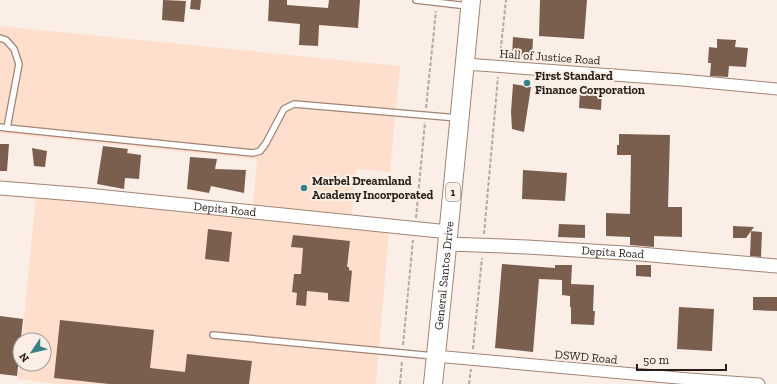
<svg xmlns="http://www.w3.org/2000/svg" width="777" height="384" font-family="'Zilla Slab',serif">
	<style>
		.built { fill: #fedecc }
		.building { fill: #7a5f4f }
		.lines { fill: none; stroke-linecap: round; stroke-linejoin: round }
		.service-casing { stroke: #a18473; stroke-width: 8 }
		.minor-casing { stroke: #a18473; stroke-width: 13 }
		.tertiary-casing { stroke: #a18473; stroke-width: 15 }
		.trunk-casing { stroke: #a18473; stroke-width: 20 }
		.path { stroke: #b5a8a1; stroke-width: 2; stroke-dasharray: 4 2; stroke-linecap: butt }
		.service { stroke: #fff; stroke-width: 5.5 }
		.minor { stroke: #fff; stroke-width: 11 }
		.tertiary { stroke: #fff; stroke-width: 13 }
		.trunk { stroke: #fff; stroke-width: 18 }
		.poi-dot { fill: #398187; stroke: #fbeee6; stroke-width: 1.5 }
		.labels { text-anchor: middle; stroke-width: 4; stroke-linejoin: round; paint-order: stroke }
		.shield { fill: #fbeee6; stroke: #685c55; stroke-width: 1 }
		.shield-label { font-size: 11px; font-weight: bold; fill: #291e17 }
		.street-label { font-size: 12px; fill: #291e17; stroke: #fbeee6 }
		.poi-label { font-size: 12px; font-weight: bold; fill: #291e17; stroke: #fbeee6; text-anchor: start }
	</style>
	<rect width="100%" height="100%" fill="#fbeee6"/>
	<path class="built" d="M0,26L400,66L390,172L356,169L351,217L253,207L257,159L0,133Z
		M36,194L389,230L376,384H59L18,379L20,359V364H44V340H22Z"/>
	<path class="building" d="M163,0L186,1L184,22L162,20Z
		M191,0H201L200,10L190,9Z
		M269,0H287V5L328,8L329,0H360L358,28L319,25L318,46L299,45L300,24L268,21Z
		M540,0H587L584,39L539,36Z
		M513,37L533,39L532,58L512,56Z
		M717,39L736,40L735,47L748,48L746,67L729,66L728,77L710,76L711,63H708L709,47L717,48Z
		M513,84L531,87L524,132L512,129L511,112Z
		M602,89L601,110L579,108L580,90Z
		M619,134L670,135L668,207H682V237L654,236V247L630,245V237L606,236V213L630,214L631,155H617V145H619Z
		M0,144H9L7,171H0Z
		M103,146L128,149L127,153L141,155L139,179L125,178L124,189L97,184Z
		M32,148L47,151L45,167L34,166Z
		M190,157L217,159L215,169L246,170L244,193L211,186L209,193L187,189Z
		M523,170L567,173L565,201L522,199Z
		M559,224L585,225V238L558,237Z
		M733,226L754,227L746,238H733Z
		M208,229L232,232L229,262L205,259Z
		M751,231L762,232L761,257L750,256Z
		M293,235L350,241L347,267H349V270L352,271L349,302L328,300V293L307,291L306,306L296,305L297,293L292,292L294,274H301L303,248L291,247Z
		M502,264L555,268V265H572L571,284L594,285L593,311H595L594,325L571,324V307H570V296L562,295V280L539,279L533,352L495,348Z
		M636,265H651V277L636,276Z
		M753,297H777V311L753,310Z
		M679,307L714,309L712,351L677,349Z
		M0,316L23,319L17,376L0,374Z
		M60,320L154,330L150,368L185,372L187,354L252,361L249,384H109L54,378Z"/>
	<g class="lines">
		<defs>
			<path id="service" d="M416,0L468,6
				M0,38L6,40L14,49L19,64L7,128L253,153L260,151L266,143L284,109L294,104L458,118
				M0,127L7,128
				M213,335L434,356"/>
			<path id="minor" d="M465,64L682,80L777,89
				M435,356L689,379L759,384"/>
			<g id="tertiary">
				<path id="s1" d="M0,188L87,195L449,232"/>
				<path id="s2" d="M448,244L527,247L640,254L777,266"/>
			</g>
			<g id="trunk">
				<path id="s3" d="M433,384L446,257L471,0"/>
			</g>
		</defs>
		<use href="#service" class="service-casing"/>
		<use href="#minor" class="minor-casing"/>
		<use href="#tertiary" class="tertiary-casing"/>
		<use href="#trunk" class="trunk-casing"/>
		<path class="path" d="M500,56L506,0
			M426,108L436,11
			M416,218L425,122
			M484,234L498,77
			M403,345L413,240
			M473,349L482,258
			M400,384L402,361
			M469,384L471,369"/>
		<use href="#service" class="service"/>
		<use href="#minor" class="minor"/>
		<use href="#tertiary" class="tertiary"/>
		<use href="#trunk" class="trunk"/>
	</g>
	<g class="poi-dot">
		<circle cx="527" cy="83" r="4"/>
		<circle cx="304" cy="188" r="4"/>
	</g>
	<g class="labels">
		<rect class="shield" x="446" y="183" width="14" height="18" rx="3"/>
		<g class="shield-label">
			<text x="453" y="196">1</text>
		</g>
		<g class="street-label">
			<text transform="translate(550 57) rotate(4)" y="4">Hall of Justice Road</text>
			<text dy="4" stroke="none"><textPath href="#s1" startOffset="226">Depita Road</textPath></text>
			<text dy="4" stroke="none"><textPath href="#s2" startOffset="165">Depita Road</textPath></text>
			<text dy="4" stroke="none"><textPath href="#s3" startOffset="109">General Santos Drive</textPath></text>
			<text transform="translate(586 357) rotate(5)" y="4">DSWD Road</text>
		</g>
		<g class="poi-label">
			<text x="535" y="80">First Standard<tspan x="535" dy="14">Finance Corporation</tspan></text>
			<text x="312" y="185">Marbel Dreamland<tspan x="312" dy="14">Academy Incorporated</tspan></text>
		</g>
	</g>
	<g transform="translate(32 352) rotate(235)"><circle r="19" fill="#fbeee6" stroke="#a79b93"/>
	<path d="M0-3L7 15L0 10L-7 15Z" fill="#398187"/>
	<text y="-6" font-size="11" font-weight="bold" text-anchor="middle" fill="#291e17">N</text>
	</g>
	<path d="M637 364v6h89v-6" fill="none" stroke="#291e17" stroke-width="2"/>
	<text x="643" y="364" font-size="12" fill="#291e17" stroke="#fbeee6" stroke-width="3" paint-order="stroke">50 m</text>
</svg>
